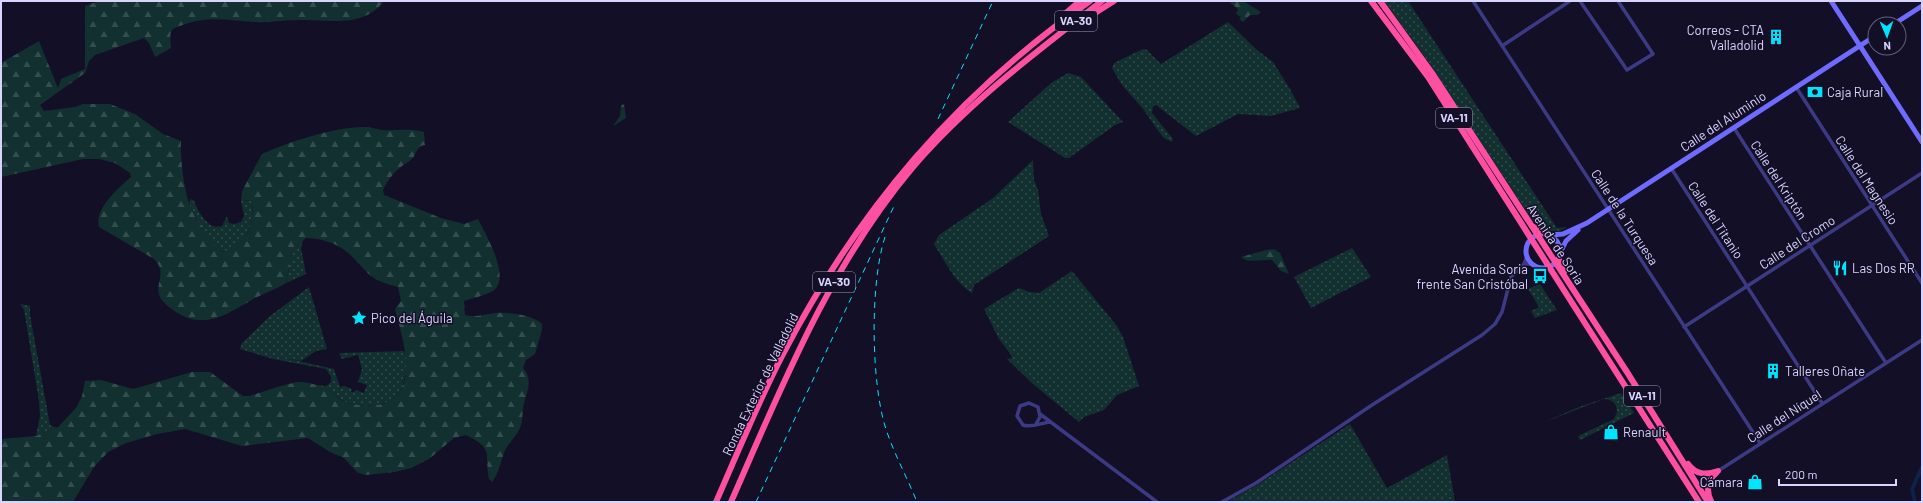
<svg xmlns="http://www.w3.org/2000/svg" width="1923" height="503" font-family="Barlow,sans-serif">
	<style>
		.grass { fill: url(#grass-dots) }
		.forest { fill: url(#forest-firs) }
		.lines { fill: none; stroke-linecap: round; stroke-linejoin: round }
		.canal { stroke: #0c2248; stroke-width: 4 }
		.street { stroke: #3d3a85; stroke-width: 3.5 }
		.secondary { stroke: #6f6bff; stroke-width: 5 }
		.highway { stroke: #ff4fa3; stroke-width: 6 }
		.rail { stroke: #00e5ff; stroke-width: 1; stroke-dasharray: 6 5; stroke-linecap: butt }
		.labels { text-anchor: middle; stroke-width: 3; stroke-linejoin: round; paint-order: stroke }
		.shield { fill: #130f26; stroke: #9e99be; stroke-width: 1 }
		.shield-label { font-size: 12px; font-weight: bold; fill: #d9d4ff }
		.poi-label { font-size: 13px; fill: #d9d4ff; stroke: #130f26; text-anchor: start }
		.street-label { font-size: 13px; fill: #d9d4ff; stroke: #130f26 }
	</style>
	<defs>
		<pattern id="grass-dots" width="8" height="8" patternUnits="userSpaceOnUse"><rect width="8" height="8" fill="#12302f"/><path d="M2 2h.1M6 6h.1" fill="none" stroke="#344d4e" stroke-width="1.8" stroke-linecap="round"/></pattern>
		<pattern id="forest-firs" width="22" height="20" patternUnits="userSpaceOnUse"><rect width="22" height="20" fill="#12302f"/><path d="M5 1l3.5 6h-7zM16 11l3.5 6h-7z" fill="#344d4e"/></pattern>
	</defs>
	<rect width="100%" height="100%" fill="#130f26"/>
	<path class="grass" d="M1384,1H1408L1557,228L1566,227V228C1553,235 1542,230 1532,220L1430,64Z
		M1228,22L1257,50L1273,62L1290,89L1300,108L1271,116L1238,114L1196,136L1156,105L1153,106L1152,113L1173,139L1172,142L1164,138L1159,132L1143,109L1122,85L1112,68L1114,63L1143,49L1147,50L1161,64Z
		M1068,73L1081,77L1123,122L1115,125L1069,158H1065L1008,122L1051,83Z
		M1033,160L1034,180L1038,190L1041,214L1049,236L974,285L972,293C954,282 945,261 934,244L939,235L993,198Z
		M191,199L194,201C198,211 208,231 222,226L227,216L229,223L234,224L241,222L244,216L241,200L253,201C252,222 252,238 231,249C226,251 224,253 219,250C209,244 198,220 191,209L189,202Z
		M303,240L301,248L306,274L286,283L292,250Z
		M1352,248L1371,277L1311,308L1294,277Z
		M1072,271L1117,326L1123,337L1139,386L1117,395L1104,410L1084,417L1079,422L1033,384L1007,359L1012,358L1011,355L999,339L984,309L1019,288L1029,292L1039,293Z
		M1540,284L1557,310L1535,318L1531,311L1539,307L1528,289Z
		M309,287L327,349L316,351L301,361L276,356L334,369L340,387L344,386L352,389L351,392H354L356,390L364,393L367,385L358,382L362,369L358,355L342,359L339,353L404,351C409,360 406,374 403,384C395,408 367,409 346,402C340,401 336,394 331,391C327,389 322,387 317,385L326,386L331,382V377L326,369L273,359L240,349L242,343L270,316Z
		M20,304L30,306V315L50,425L54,427H58L36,436L40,416L39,401L24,310Z
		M1621,393L1634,413L1580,440L1578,436L1614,419L1617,412C1617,404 1612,399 1604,399L1542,423L1579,407Z
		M1350,424L1387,488L1447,455L1455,502H1227L1257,485Z"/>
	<path class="forest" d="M99,1H384C363,29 328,19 299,20C284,20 270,23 256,22C231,21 208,15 183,25C180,26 175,27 172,30C169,34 171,43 171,48L155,57L149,43L144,38L95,55L89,61L85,73L40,105L44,111L75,107L83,104H110L135,114L163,134L181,141C180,157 184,192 191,208C194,217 201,225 206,232C210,240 215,250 224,252C251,239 252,229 253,201L241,200L242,191L262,154C288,142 337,126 366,127C371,127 376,129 381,130C396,131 409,128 424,132L425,145C417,146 417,152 413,158C410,161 406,163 402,166C394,172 387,181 383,190L384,195L441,218L464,224L478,219C485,233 512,278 493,291C488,294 471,299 464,301L465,315C475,318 486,314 496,313C509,312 533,315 542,324V330L535,354L526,360L523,368C535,382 525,393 523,409C522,417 523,422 519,430C515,438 507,444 504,453C500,464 499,473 492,482L489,479C484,454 495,449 466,435L454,438L429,459L411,468L395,472L366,475L358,473L344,458L330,452L308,438L242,446L185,429L157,434L126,443L108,452L94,467L73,502H1V439L36,436L58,427L76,408L82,396L85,381L101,380L133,389L192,372H210L243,396H249C260,393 292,381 302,382C312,383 323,386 331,391C336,395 340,401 346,402C357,406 371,407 382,404C422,391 402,338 395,309L401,301L398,287C391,285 383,283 377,280C365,273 358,261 347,252C336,243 320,238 306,238L292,250L286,283C276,289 265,293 255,298C229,313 205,331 176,312C170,308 163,303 160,297C154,283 168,273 154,259L99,227C94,208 119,188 131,177L130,173L115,163L99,159H83L1,177V63L39,41L58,88L61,79L85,69V6Z
		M1228,1H1243L1261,12L1258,15H1250L1243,22L1239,19L1241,17L1236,14L1238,9Z
		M624,103L626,118L613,126L620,116L621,106Z
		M1274,249L1280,253L1289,274L1281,271L1272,260C1263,259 1247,264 1241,257L1266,250Z"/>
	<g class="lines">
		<path class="canal" d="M1915,502L1912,489L1922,467"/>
		<path class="street" d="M1473,1L1760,443
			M1580,1L1627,70L1653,54L1618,1
			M1502,46L1570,1
			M1796,87L1922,283
			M1734,128L1886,363
			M1671,168L1822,403
			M1524,264H1532
			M1684,327L1922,173
			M1040,414L1157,502
			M1036,424L1040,417L1038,407L1029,403L1020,406L1017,416L1023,425C1031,428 1041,423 1050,422
			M1718,471L1922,340
			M1222,502L1256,483L1372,405L1482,335L1495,324L1502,312L1511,277L1524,264L1527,256"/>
		<path class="secondary" d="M1831,1L1922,142
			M1894,24L1922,6
			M1526 251a17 17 0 1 1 34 0a17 17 0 1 1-34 0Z
			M1551,235L1563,234L1587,223L1875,36
			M1561,251L1566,241L1578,230"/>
		<path class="highway" d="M1371,1L1428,77L1699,502
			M1380,1L1432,73L1627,372L1708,502
			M1066,13L1080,1
			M1076,25L1114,1
			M1532,226L1546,234
			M1559,259L1564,272
			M1688,464C1696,475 1706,475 1718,471
			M1711,501C1705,489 1708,480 1717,472
			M716,502C738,452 758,402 783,354C859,209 957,94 1090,1
			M731,502C782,386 830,265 913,167C968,103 1036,52 1102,1"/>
		<path class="rail" d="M938,119L993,1
			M885,237C870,283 871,379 885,426C893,452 907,477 917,502
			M756,502L894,206"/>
	</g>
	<defs>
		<symbol id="building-bare" viewBox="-9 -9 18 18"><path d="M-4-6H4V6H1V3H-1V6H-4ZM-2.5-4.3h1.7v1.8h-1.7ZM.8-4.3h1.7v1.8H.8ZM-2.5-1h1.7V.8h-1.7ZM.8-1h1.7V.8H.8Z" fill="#00e5ff" stroke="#130f26" stroke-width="2.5" paint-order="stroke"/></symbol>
		<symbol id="bank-bare" viewBox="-9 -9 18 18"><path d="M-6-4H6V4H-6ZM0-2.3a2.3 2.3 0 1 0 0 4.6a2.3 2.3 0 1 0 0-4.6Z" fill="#00e5ff" stroke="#130f26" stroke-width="2.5" paint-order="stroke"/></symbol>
		<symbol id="restaurant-bare" viewBox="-9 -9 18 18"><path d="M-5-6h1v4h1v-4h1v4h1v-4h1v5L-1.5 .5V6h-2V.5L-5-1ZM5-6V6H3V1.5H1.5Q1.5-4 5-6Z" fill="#00e5ff" stroke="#130f26" stroke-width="2.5" paint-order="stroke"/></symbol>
		<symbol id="bus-bare" viewBox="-9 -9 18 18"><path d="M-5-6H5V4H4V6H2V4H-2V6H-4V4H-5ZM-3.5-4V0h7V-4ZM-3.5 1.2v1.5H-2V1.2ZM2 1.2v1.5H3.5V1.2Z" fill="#00e5ff" stroke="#130f26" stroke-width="2.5" paint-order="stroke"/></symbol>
		<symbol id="sight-bare" viewBox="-9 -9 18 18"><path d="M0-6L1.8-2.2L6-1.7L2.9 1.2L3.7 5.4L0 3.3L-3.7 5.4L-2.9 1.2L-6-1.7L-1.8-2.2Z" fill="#00e5ff" stroke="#130f26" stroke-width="2.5" paint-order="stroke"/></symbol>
		<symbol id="shop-bare" viewBox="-9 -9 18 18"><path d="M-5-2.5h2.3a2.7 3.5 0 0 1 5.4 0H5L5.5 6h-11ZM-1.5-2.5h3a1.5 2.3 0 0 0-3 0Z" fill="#00e5ff" stroke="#130f26" stroke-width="2.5" paint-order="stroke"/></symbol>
	</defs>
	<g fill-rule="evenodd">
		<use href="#building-bare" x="1765" y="26" width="22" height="22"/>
		<use href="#bank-bare" x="1804" y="81" width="22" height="22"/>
		<use href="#restaurant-bare" x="1829" y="257" width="22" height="22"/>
		<use href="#bus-bare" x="1529" y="265" width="22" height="22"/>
		<use href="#sight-bare" x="348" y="307" width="22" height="22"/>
		<use href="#building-bare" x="1762" y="360" width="22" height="22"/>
		<use href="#shop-bare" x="1600" y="421" width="22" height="22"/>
		<use href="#shop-bare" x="1744" y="471" width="22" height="22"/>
	</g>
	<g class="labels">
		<g class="shield">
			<rect x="1055" y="11" width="42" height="20" rx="3"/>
			<rect x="1436" y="108" width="36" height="20" rx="3"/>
			<rect x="813" y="272" width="42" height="20" rx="3"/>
			<rect x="1624" y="386" width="36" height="20" rx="3"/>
		</g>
		<g class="shield-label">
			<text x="1076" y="25">VA-30</text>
			<text x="1454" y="122">VA-11</text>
			<text x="834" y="286">VA-30</text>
			<text x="1642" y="400">VA-11</text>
		</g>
		<g class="poi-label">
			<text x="1764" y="35" text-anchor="end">Correos - CTA<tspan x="1764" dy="15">Valladolid</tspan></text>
			<text x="1827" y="97">Caja Rural</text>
			<text x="1852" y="273">Las Dos RR</text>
			<text x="1528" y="274" text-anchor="end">Avenida Soria<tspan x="1528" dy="15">frente San Cristóbal</tspan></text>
			<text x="371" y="323">Pico del Águila</text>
			<text x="1785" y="376">Talleres Oñate</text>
			<text x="1623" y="437">Renault</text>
			<text x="1743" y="487" text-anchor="end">Cámara</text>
		</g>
		<g class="street-label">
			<text transform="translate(1723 121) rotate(-33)" y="5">Calle del Aluminio</text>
			<text transform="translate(1779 180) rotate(57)" y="5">Calle del Kriptón</text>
			<text transform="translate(1867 180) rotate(57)" y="5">Calle del Magnesio</text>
			<text transform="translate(1625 217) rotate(57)" y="5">Calle de la Turquesa</text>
			<text transform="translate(1716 220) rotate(57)" y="5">Calle del Titanio</text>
			<text transform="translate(1797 242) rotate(-33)" y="5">Calle del Cromo</text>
			<text transform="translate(1556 244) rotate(57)" y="5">Avenida de Soria</text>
			<text transform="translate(760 384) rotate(-64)" y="5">Ronda Exterior de Valladolid</text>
			<text transform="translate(1784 416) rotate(-33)" y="5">Calle del Níquel</text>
		</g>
	</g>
	<rect width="1923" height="503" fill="none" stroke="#d9d4ff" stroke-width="4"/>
	<g transform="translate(1887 36) rotate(178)"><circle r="19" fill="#130f26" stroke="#625e7d"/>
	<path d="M0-3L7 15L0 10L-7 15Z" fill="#00e5ff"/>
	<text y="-6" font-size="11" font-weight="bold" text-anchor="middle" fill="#d9d4ff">N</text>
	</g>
	<path d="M1779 479v6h117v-6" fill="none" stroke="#d9d4ff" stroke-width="2"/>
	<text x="1785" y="479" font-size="12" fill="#d9d4ff" stroke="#130f26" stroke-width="3" paint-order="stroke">200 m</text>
</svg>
